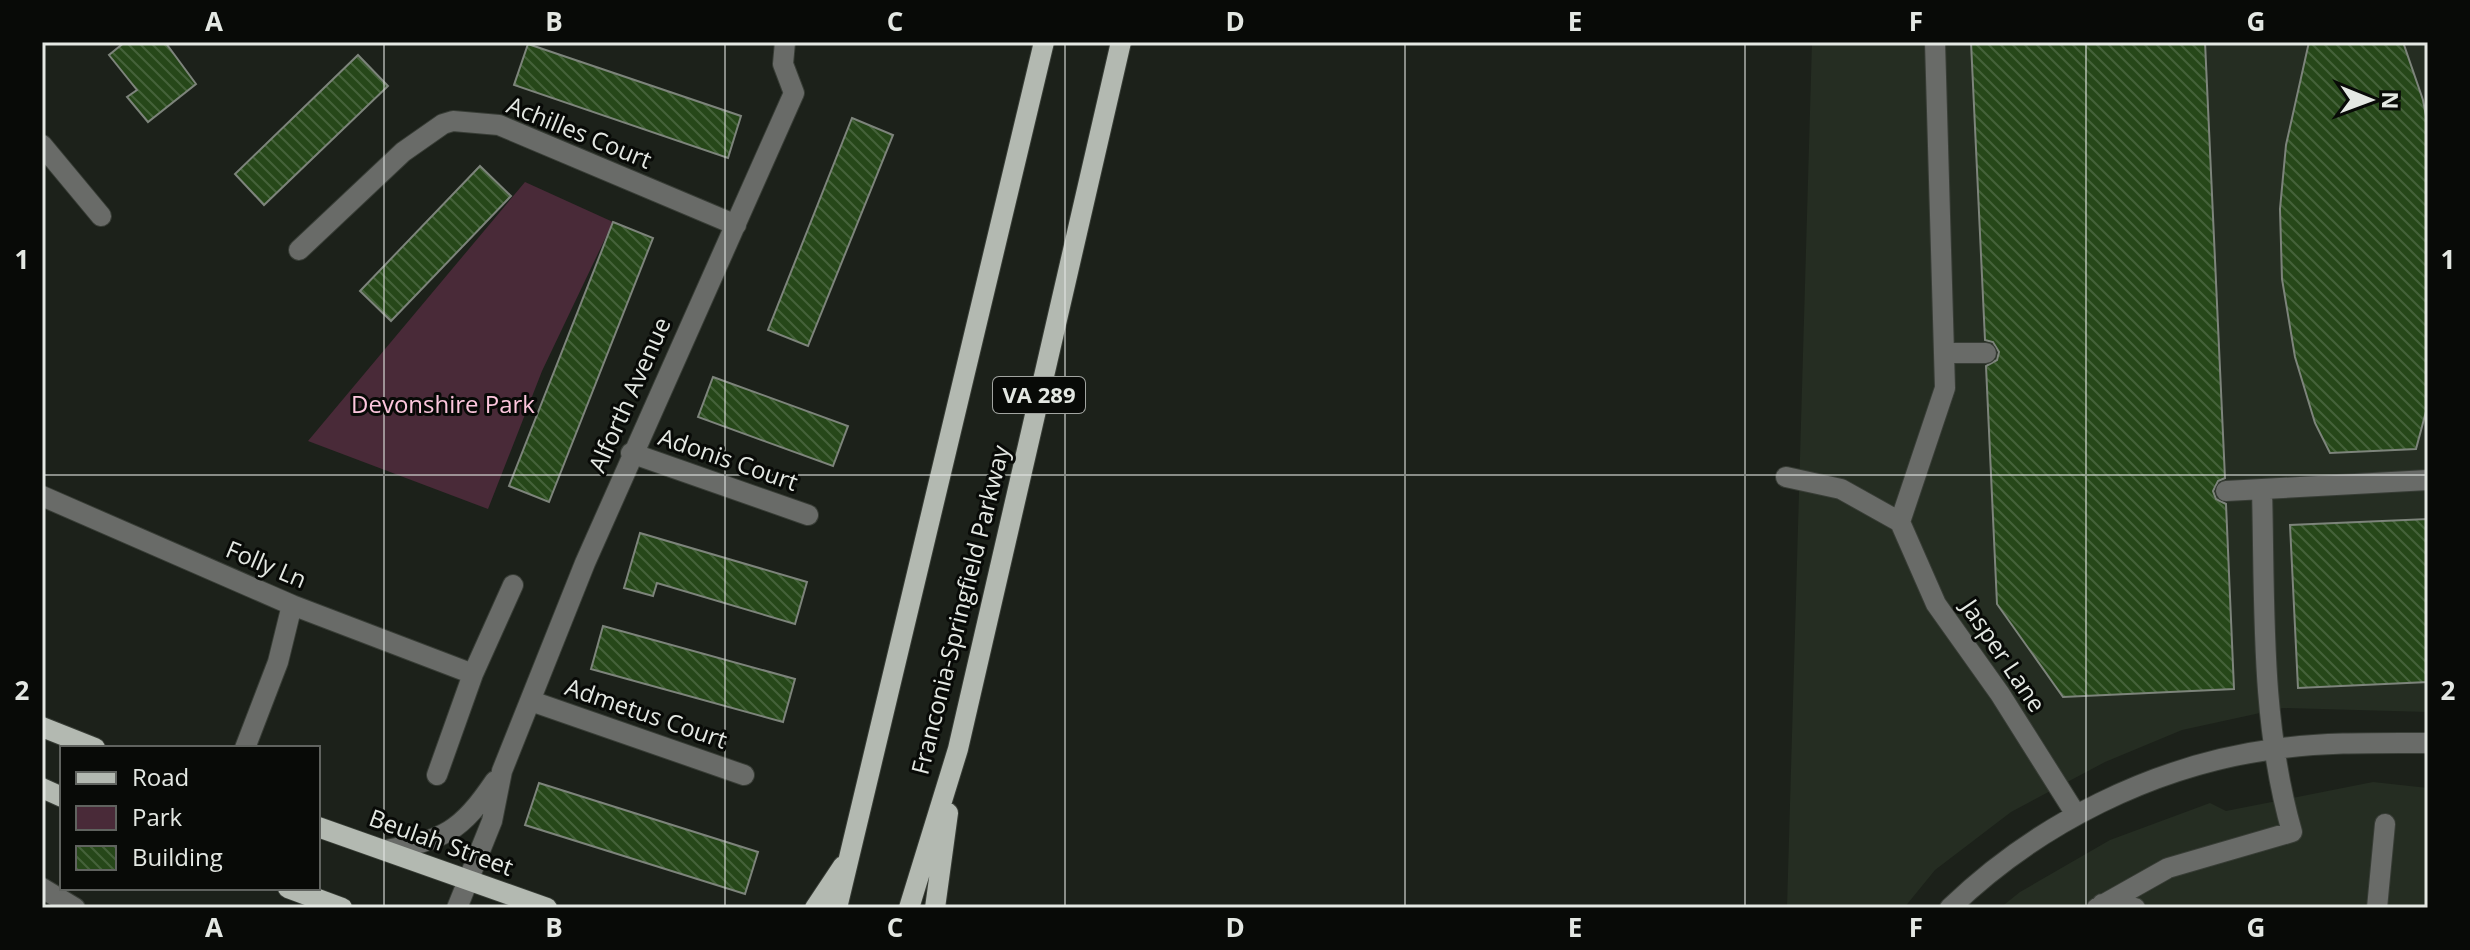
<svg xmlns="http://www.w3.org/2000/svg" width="2470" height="950" font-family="'Open Sans',sans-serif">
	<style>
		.built { fill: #252d22 }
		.park { fill: #492a38 }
		.building { fill: url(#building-back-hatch); stroke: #7d847b; stroke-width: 2 }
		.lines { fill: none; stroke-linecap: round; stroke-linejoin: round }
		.minor-casing { stroke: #383d36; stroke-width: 22 }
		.major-casing { stroke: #383d36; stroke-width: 22 }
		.minor { stroke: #696b68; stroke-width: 20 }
		.major { stroke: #b3b9b1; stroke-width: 20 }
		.grid { fill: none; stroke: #e4e8e3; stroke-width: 2; stroke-opacity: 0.55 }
		.labels { text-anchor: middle; stroke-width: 6; stroke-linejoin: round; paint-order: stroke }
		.shield { fill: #080a07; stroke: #a2a5a1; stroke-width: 2 }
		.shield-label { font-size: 22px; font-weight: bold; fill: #e4e8e3 }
		.street-label { font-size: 24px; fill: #e4e8e3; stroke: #080a07 }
		.park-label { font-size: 24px; fill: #fcc6dd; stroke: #080a07 }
		.neatline { fill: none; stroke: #e4e8e3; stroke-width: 3 }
		.grid-label { font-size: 26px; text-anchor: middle; font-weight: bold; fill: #e4e8e3 }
	</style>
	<defs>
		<pattern id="building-back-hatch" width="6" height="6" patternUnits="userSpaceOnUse" patternTransform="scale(2)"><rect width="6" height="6" fill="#264719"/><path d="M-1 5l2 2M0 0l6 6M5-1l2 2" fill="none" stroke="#45623a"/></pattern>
	</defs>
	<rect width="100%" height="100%" fill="#1c211a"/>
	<path class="built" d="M1812,42H2428V712L2283,708L2182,730L2105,762L2011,812L1935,870L1904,908H1787Z
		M2373,782L2428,788V908H2000L2020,892L2110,840L2210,803L2226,811Z"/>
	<path class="park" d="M525,182L613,222L542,371L488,509L308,441Z"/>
	<path class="building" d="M125,42H165L196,84L148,122L127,97L137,90L109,55Z
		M1971,42H2205L2225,478L2218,481L2213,491L2216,499L2226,504L2234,689L2063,697L1997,604L1986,366L1997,360L1999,352L1993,342L1985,340Z
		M2309,42H2403L2423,100L2428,127V404L2416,449L2330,453L2315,423L2295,357L2282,279L2280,209L2286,145Z
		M528,44L741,116L728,158L514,85Z
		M358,55L388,86L264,205L235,174Z
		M852,118L893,135L808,346L768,330Z
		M480,166L511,196L391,321L360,291Z
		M613,222L653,238L549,502L509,486Z
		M713,377L848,426L833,466L698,417Z
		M2428,519V682L2298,688L2290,525Z
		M640,533L807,582L795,624L657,583L653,596L624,588Z
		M603,626L795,679L783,722L591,669Z
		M539,783L758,852L745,894L525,825Z"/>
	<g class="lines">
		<defs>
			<path id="minor" d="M42,145L101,216
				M299,250L403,152L443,124L453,121L499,125L736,225
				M1946,353H1986
				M631,453L808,515
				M1786,477L1841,489L1900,522
				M2226,491L2428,480
				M42,496L292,605L473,674
				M1900,522L1945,388L1935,42
				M1900,522L1936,604L2000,694L2075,813
				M531,701L744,775
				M245,748L278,662L292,605
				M437,775L473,674L513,585
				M385,850C445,840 461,831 495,781
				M42,888L75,908
				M2102,904L2135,908
				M457,908L492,821L502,771L585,563L794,93L783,64L785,42
				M1950,908C2037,824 2154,765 2275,749C2326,742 2377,743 2428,743
				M2097,908L2168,868L2292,832C2260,720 2265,605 2262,489
				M2377,908L2385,824"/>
			<path id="major" d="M42,727L95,748
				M42,788L62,797
				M318,827L547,908
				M288,888L342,908
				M815,908L843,866
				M837,908L1044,42
				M909,908L958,749L1121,42
				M935,908L948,813"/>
		</defs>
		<use href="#minor" class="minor-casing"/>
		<use href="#major" class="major-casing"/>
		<use href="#minor" class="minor"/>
		<use href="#major" class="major"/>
	</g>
	<path class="grid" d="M384,42V908M725,42V908M1065,42V908M1405,42V908M1745,42V908M2086,42V908M42,475H2428"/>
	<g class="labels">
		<rect class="shield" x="993" y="377" width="92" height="36" rx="6"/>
		<g class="shield-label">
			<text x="1039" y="403">VA 289</text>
		</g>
		<g class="street-label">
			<text transform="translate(579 133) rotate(22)" y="8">Achilles Court</text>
			<text transform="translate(630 395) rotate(-66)" y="8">Alforth Avenue</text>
			<text transform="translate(728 460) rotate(19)" y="8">Adonis Court</text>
			<text transform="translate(266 565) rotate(23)" y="8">Folly Ln</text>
			<text transform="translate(961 610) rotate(-76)" y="8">Franconia-Springfield Parkway</text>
			<text transform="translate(2003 656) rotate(56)" y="8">Jasper Lane</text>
			<text transform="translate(646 714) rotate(19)" y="8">Admetus Court</text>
			<text transform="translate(441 843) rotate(20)" y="8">Beulah Street</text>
		</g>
		<g class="park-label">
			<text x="443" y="413">Devonshire Park</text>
		</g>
	</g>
	<rect width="2470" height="950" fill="none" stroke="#080a07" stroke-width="88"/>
	<rect x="60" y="746" width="260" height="144" fill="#080a07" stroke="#60635f" stroke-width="2"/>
	<rect x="76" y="772" width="40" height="12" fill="#b3b9b1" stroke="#60635f" stroke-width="2"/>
	<text x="132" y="786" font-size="24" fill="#e4e8e3">Road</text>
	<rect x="76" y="806" width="40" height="24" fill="#492a38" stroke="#60635f" stroke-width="2"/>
	<text x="132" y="826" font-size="24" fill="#e4e8e3">Park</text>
	<rect x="76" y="846" width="40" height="24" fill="url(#building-back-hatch)" stroke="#60635f" stroke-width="2"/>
	<text x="132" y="866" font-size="24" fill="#e4e8e3">Building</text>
	<g transform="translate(2370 100) rotate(91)" stroke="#080a07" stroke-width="6" paint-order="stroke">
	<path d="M0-6L14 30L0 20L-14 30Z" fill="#e4e8e3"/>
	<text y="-12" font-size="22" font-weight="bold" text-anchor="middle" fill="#e4e8e3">N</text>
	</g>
	<rect x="44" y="44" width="2382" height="862" class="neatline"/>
	<g class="grid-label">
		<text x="214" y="31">A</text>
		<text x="554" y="31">B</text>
		<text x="895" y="31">C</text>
		<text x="1235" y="31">D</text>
		<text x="1575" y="31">E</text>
		<text x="1916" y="31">F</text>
		<text x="2256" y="31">G</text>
		<text x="22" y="269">1</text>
		<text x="2448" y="269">1</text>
		<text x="22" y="700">2</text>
		<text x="2448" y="700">2</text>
		<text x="214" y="937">A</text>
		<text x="554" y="937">B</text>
		<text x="895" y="937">C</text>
		<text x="1235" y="937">D</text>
		<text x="1575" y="937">E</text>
		<text x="1916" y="937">F</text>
		<text x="2256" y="937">G</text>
	</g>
</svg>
